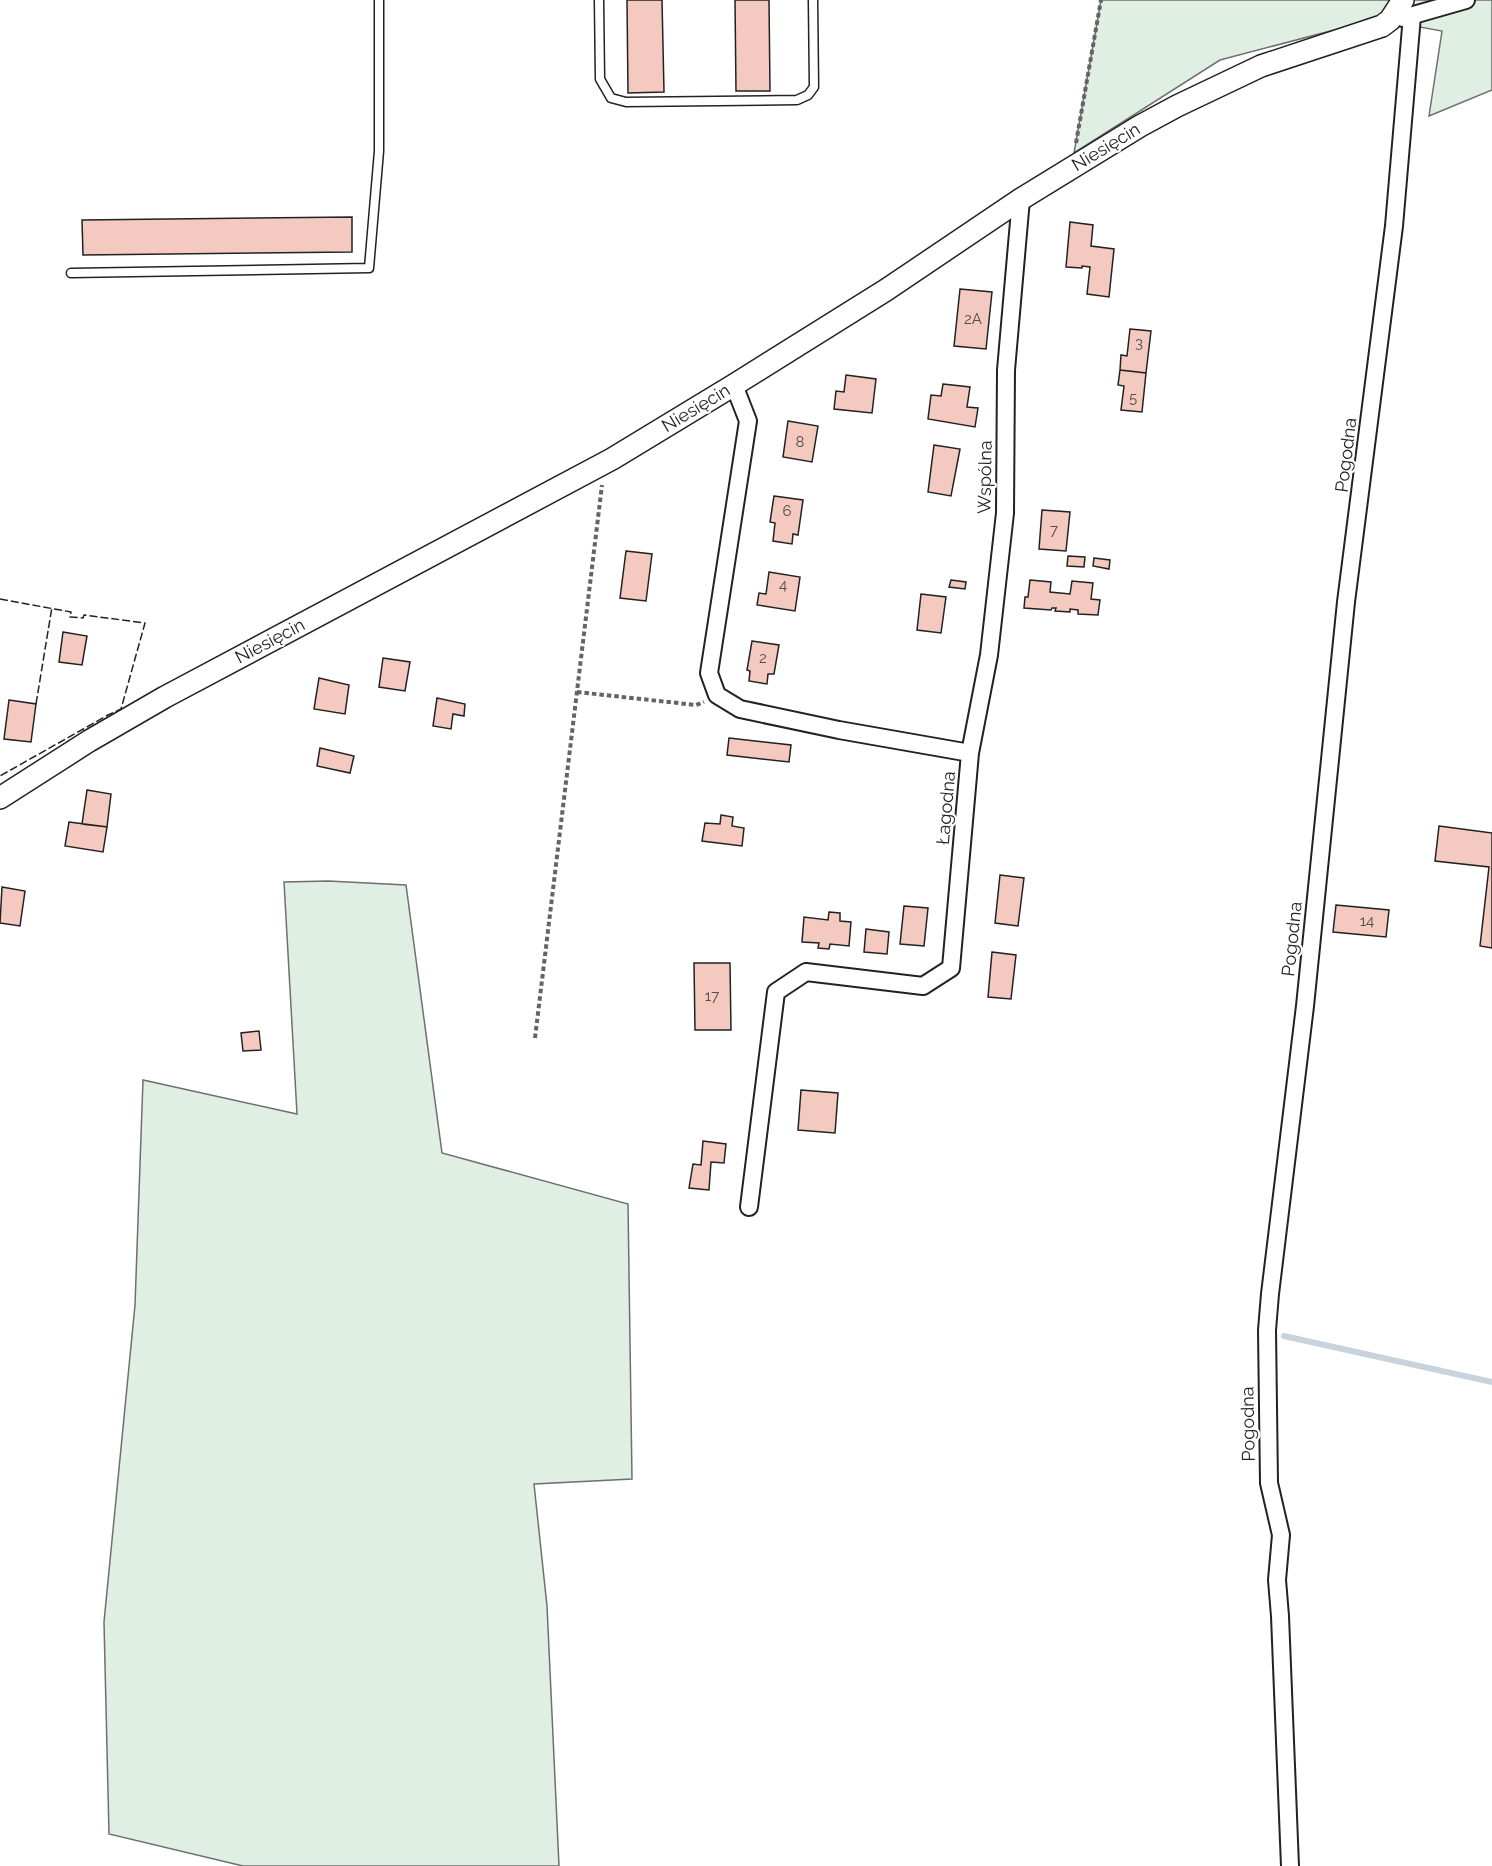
<svg xmlns="http://www.w3.org/2000/svg" width="1492" height="1866" font-family="Raleway,sans-serif">
	<style>
		.green { fill: #e0efe3; stroke: #6f6f6f; stroke-width: 1.5 }
		.lines { fill: none; stroke-linecap: round; stroke-linejoin: round }
		.stream { stroke: #c7d3dd; stroke-width: 6 }
		.building { fill: #f3c9c0; stroke: #222; stroke-width: 1.5 }
		.service-casing { stroke: #222; stroke-width: 11 }
		.minor-casing { stroke: #222; stroke-width: 20 }
		.tertiary-casing { stroke: #222; stroke-width: 24 }
		.path { stroke: #646464; stroke-width: 4; stroke-dasharray: 4.5 3; stroke-linecap: butt }
		.service { stroke: #fff; stroke-width: 8 }
		.minor { stroke: #fff; stroke-width: 16 }
		.tertiary { stroke: #fff; stroke-width: 21 }
		.fence { stroke: #222; stroke-width: 1.5; stroke-dasharray: 8 3; stroke-linecap: butt }
		.labels { text-anchor: middle; stroke-width: 4.5; stroke-linejoin: round; paint-order: stroke }
		.number-label { font-size: 15px; fill: #564c4a }
		.street-label { font-size: 18px; fill: #222; stroke: #fff }
	</style>
	<rect width="100%" height="100%" fill="#fff"/>
	<path class="green" d="M1101,0H1492V90L1429,116L1442,31L1376,19L1220,60L1074,153Z
		M328,881L406,885L442,1153L628,1204L632,1479L534,1484L547,1606L559,1866H243L109,1834L104,1622L135,1305L143,1080L297,1114L284,882Z"/>
	<g class="lines">
		<path class="stream" d="M1284,1336L1492,1382"/>
	</g>
	<path class="building" d="M627,0H662L664,92L628,93Z
		M735,0H769L770,91H736Z
		M352,217V252L83,255L82,220Z
		M1070,222L1093,225L1091,246L1114,249L1109,297L1087,294L1090,267L1082,266V268L1066,267Z
		M960,289L992,292L986,349L954,346Z
		M1130,329L1151,331L1146,373L1120,370L1121,355L1127,356Z
		M1120,370L1146,373L1142,412L1121,410L1124,386L1118,385Z
		M846,375L876,379L872,413L834,409L836,391L844,392Z
		M943,384L970,387L967,407L978,408L975,427L928,419L931,395L941,396Z
		M788,421L818,426L812,462L783,457Z
		M934,445L960,449L951,496L928,492Z
		M774,496L803,500L798,535L793,534L792,544L773,541L775,523L770,522Z
		M1042,510L1070,512L1066,551L1039,549Z
		M626,551L652,554L646,601L620,598Z
		M1068,556L1085,557L1084,567L1067,566Z
		M1094,558L1110,560L1109,569L1093,566Z
		M769,572L800,577L795,611L757,605L759,593L766,594Z
		M951,580L966,582L965,589L949,587Z
		M1030,580L1051,582L1050,592L1070,594L1072,581L1093,583L1091,599L1100,600L1098,615L1078,614V610L1070,609V612L1055,611L1056,608H1052L1051,610L1024,608L1025,597H1028Z
		M921,594L946,597L941,633L917,630Z
		M63,632L87,636L82,665L59,662Z
		M752,641L779,645L774,674H768L767,684L749,681L750,671L747,670Z
		M383,658L410,662L405,691L379,687Z
		M319,678L349,685L345,714L314,709Z
		M437,698L465,704L464,716L453,714L451,729L433,726Z
		M9,700L36,704L31,742L4,739Z
		M729,738L791,745L789,762L727,755Z
		M320,748L354,756L350,773L317,766Z
		M87,790L111,794L107,827L82,824Z
		M721,815L733,817L732,826L744,828L742,846L702,841L705,823L720,824Z
		M69,822L107,827L103,852L65,846Z
		M1439,826L1492,833V948L1480,946L1489,867L1435,861Z
		M1000,875L1024,878L1018,926L995,923Z
		M2,887L25,891L20,926L0,923Z
		M1336,905L1389,910L1386,937L1333,932Z
		M904,906L928,908L924,946L900,944Z
		M829,912L840,913V921L851,922L849,946L830,944L829,949L818,948L819,943L802,942L804,917L828,920Z
		M866,929L889,932L887,954L864,952Z
		M992,952L1016,955L1011,999L988,997Z
		M694,963H730L731,1030H695Z
		M259,1031L261,1050L243,1051L241,1033Z
		M801,1090L838,1093L835,1133L798,1130Z
		M703,1141L726,1144L724,1163L711,1162L709,1190L689,1188L693,1164L701,1165Z"/>
	<g class="lines">
		<defs>
			<path id="service" d="M599,0L600,79L611,98L626,102L797,100L808,95L814,87L813,0
				M71,273L369,268L379,151V0"/>
			<path id="minor" d="M1403,18L1466,0
				M734,385L748,421L709,673L717,695L740,709L839,730L970,753
				M749,1207L776,992L806,972L923,986L951,968L970,753L989,655L1005,513L1006,370L1021,199
				M1290,1866L1280,1616L1277,1580L1281,1535L1269,1483L1267,1330L1270,1294L1305,1006L1346,602L1394,226L1412,16"/>
			<path id="tertiary" d="M0,798L89,741L165,697L612,459L734,385L886,290L1021,199L1140,126L1177,106L1261,66L1382,26L1390,20L1403,0"/>
		</defs>
		<use href="#service" class="service-casing"/>
		<use href="#minor" class="minor-casing"/>
		<use href="#tertiary" class="tertiary-casing"/>
		<path class="path" d="M1076,143L1101,0
			M577,692L696,705L704,702
			M535,1038L602,485"/>
		<use href="#service" class="service"/>
		<use href="#minor" class="minor"/>
		<use href="#tertiary" class="tertiary"/>
		<path class="fence" d="M0,599L71,612L70,617L83,618L84,615L145,623L121,709L108,715L0,776
			M36,704L52,607"/>
	</g>
	<g class="labels">
		<g class="number-label">
			<text x="973" y="324">2A</text>
			<text x="1139" y="348">3</text>
			<text x="1133" y="403">5</text>
			<text x="800" y="447">8</text>
			<text x="787" y="516">6</text>
			<text x="1054" y="535">7</text>
			<text x="783" y="590">4</text>
			<text x="763" y="663">2</text>
			<text x="1367" y="926">14</text>
			<text x="712" y="1001">17</text>
		</g>
		<g class="street-label">
			<text transform="translate(1106 147) rotate(-31)" y="6">Niesięcin</text>
			<text transform="translate(696 408) rotate(-31)" y="6">Niesięcin</text>
			<text transform="translate(1346 455) rotate(-83)" y="6">Pogodna</text>
			<text transform="translate(985 477) rotate(-89)" y="6">Wspólna</text>
			<text transform="translate(270 641) rotate(-28)" y="6">Niesięcin</text>
			<text transform="translate(946 808) rotate(-85)" y="6">Łagodna</text>
			<text transform="translate(1292 939) rotate(-84)" y="6">Pogodna</text>
			<text transform="translate(1248 1424) rotate(-91)" y="6">Pogodna</text>
		</g>
	</g>
</svg>
